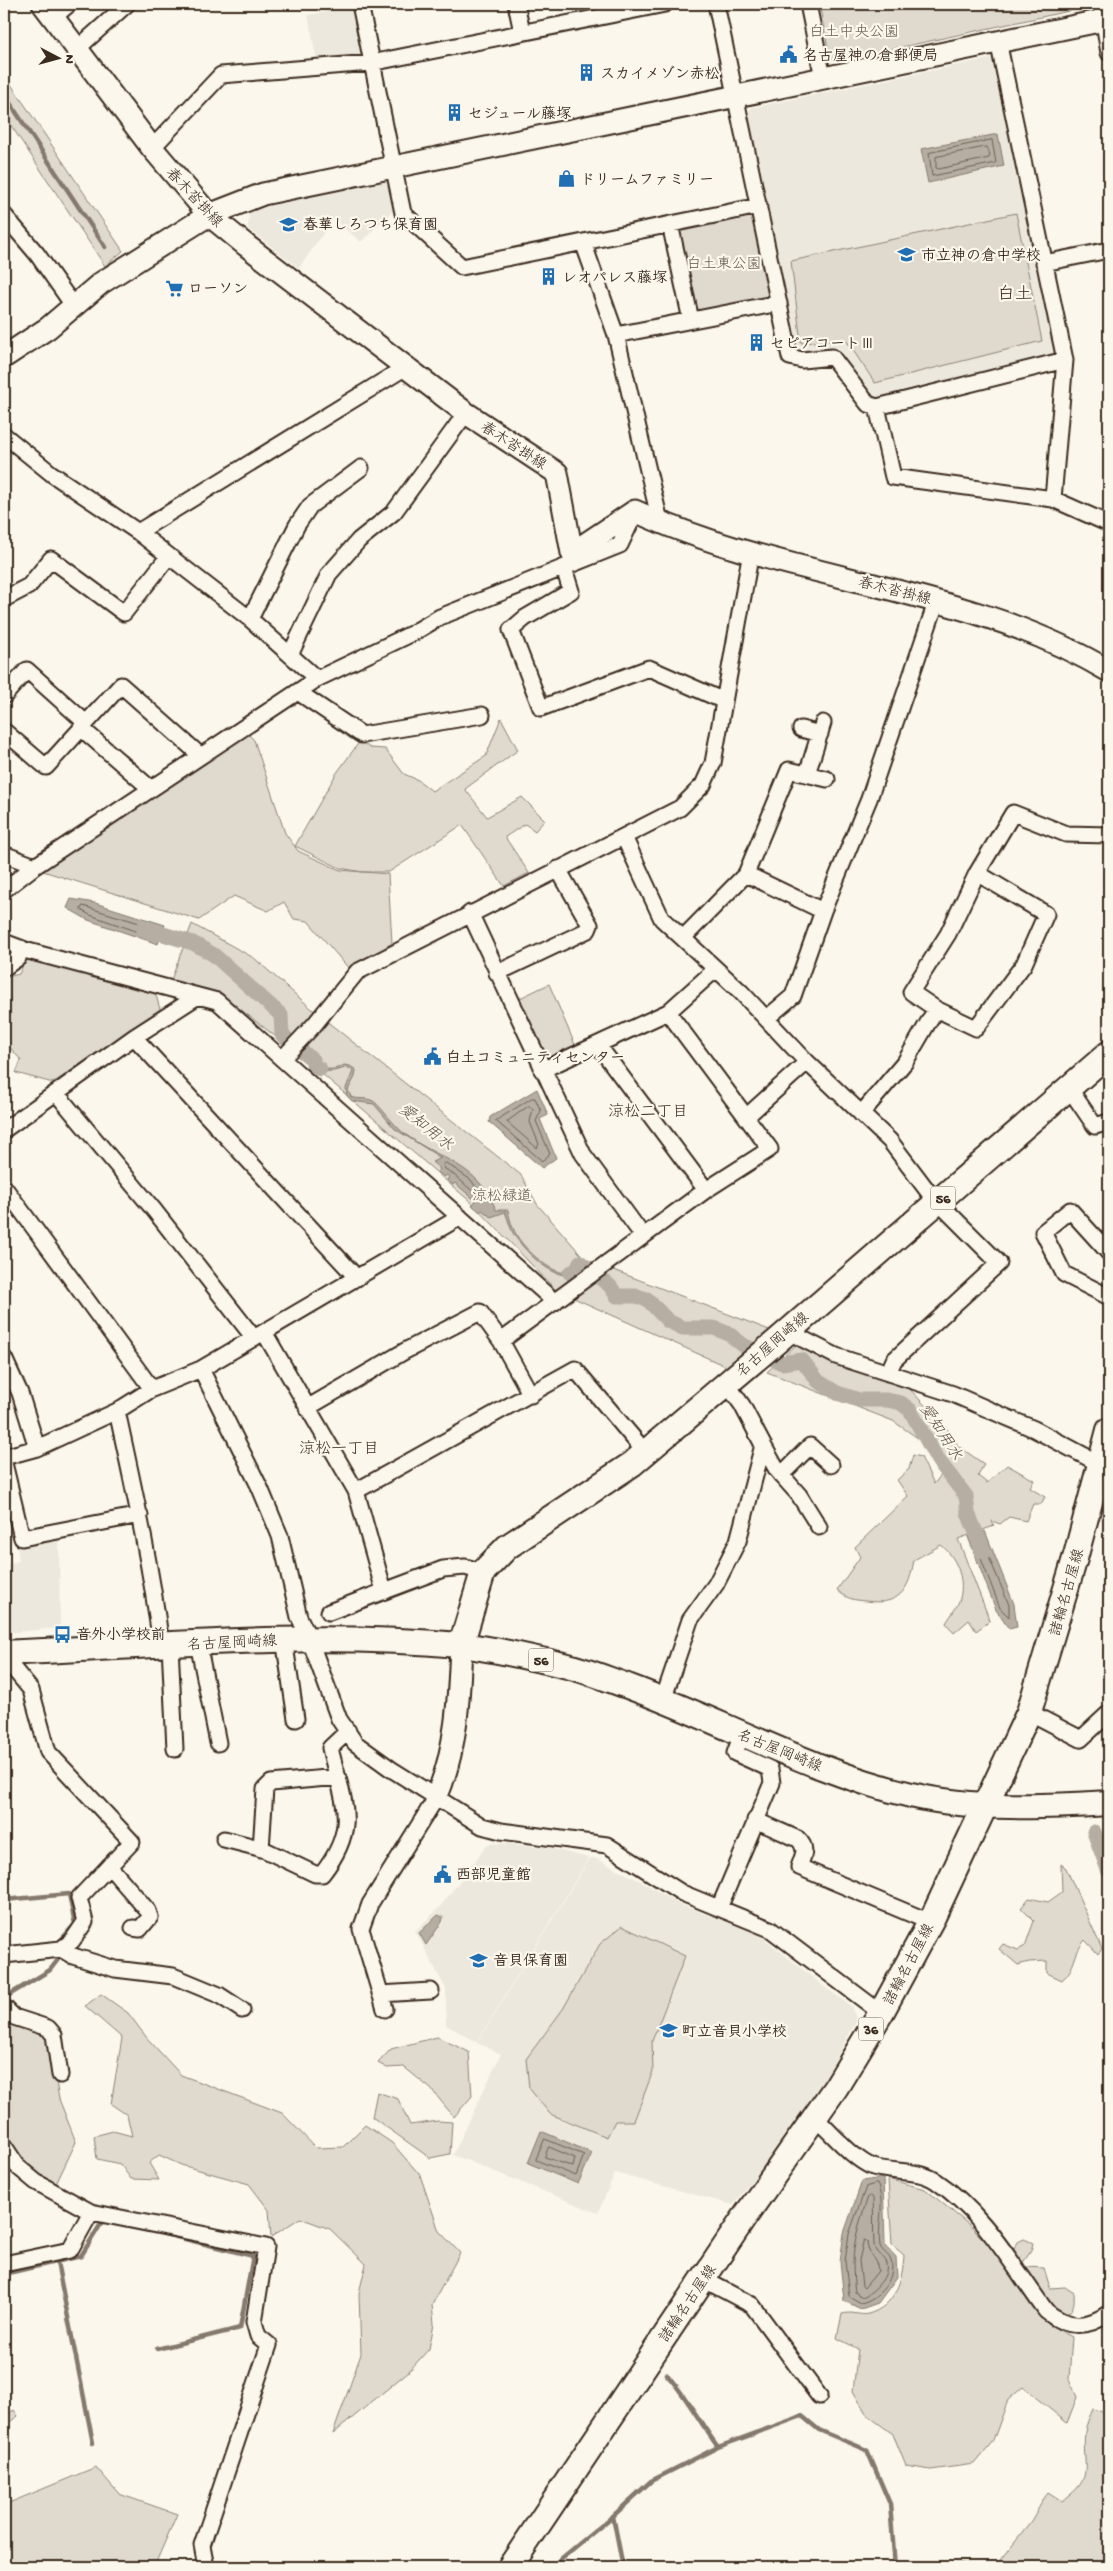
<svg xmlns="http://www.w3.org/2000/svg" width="1113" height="2571" font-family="'Gochi Hand','Klee One',sans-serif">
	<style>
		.built { fill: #ede8dd }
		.green { fill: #dfd9ce; stroke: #8d8276 }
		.water { fill: #b6aea2; stroke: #85796d }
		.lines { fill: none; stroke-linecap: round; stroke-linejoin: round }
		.shore { stroke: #6c5f53; stroke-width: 1 }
		.stream { stroke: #85796d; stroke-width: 4.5 }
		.canal { stroke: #b6aea2; stroke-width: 15 }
		.street-casing { stroke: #3b2a1e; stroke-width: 19 }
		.secondary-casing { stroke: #3b2a1e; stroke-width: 25 }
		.primary-casing { stroke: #3b2a1e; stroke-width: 28 }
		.street { stroke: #fbf7ec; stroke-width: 15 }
		.secondary { stroke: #fbf7ec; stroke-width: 21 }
		.primary { stroke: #fbf7ec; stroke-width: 24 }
		.labels { text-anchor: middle; stroke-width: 4.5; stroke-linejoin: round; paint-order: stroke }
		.shield { fill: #fbf7ec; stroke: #75685c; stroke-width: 1 }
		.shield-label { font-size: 14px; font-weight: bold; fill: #3b2a1e }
		.park-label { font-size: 15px; fill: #64564a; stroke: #fbf7ec }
		.poi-label { font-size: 15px; font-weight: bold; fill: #3b2a1e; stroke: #fbf7ec; text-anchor: start }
		.street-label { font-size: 15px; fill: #3b2a1e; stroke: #fbf7ec }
		.neighbourhood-label { font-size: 16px; fill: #3b2a1e; stroke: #fbf7ec }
		.water-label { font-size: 16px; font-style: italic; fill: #605246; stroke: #fbf7ec }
		.quarter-label { font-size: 18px; fill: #3b2a1e; stroke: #fbf7ec }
	</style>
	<rect width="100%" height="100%" fill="#fbf7ec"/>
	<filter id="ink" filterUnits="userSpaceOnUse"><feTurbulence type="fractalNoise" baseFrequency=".02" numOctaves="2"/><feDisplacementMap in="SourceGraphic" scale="10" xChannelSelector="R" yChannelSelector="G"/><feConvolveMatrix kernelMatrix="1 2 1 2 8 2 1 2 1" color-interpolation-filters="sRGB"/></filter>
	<g filter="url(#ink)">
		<path class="built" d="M324,4H353L362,52L358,58L317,61L308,15L326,12Z
			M992,58L997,63L1058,351L1055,355L877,400L873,398L838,348L801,353L797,350L748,115L750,108Z
			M384,181L391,184L396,208L361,242L333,219L299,268L248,229L249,212L293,200Z
			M59,1538L60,1628L4,1633V1565L19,1561L17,1547Z
			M501,1843L550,1848L589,1858L477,2042L446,2025V1989L415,1931L440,1907L488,1844Z
			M590,1858H595L646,1884L677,1903L760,1935L826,1988L851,2006L857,2020L819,2090L782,2143L733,2205L615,2173L598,2213L453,2155L501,2054L477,2043Z"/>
		<path class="green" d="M819,4H1085L1083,8L837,61L830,58Z
			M4,74L123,251L105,266L4,115Z
			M1016,213L1042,341L875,383L846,340L801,343L791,261Z
			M750,215L755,216L771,292L765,298L698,312L693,308L677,235L681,229Z
			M501,718L518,750L465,789L487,817L522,797L545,820L535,831L525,824L505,837L529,873L504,886L462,825L389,872H362L340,868L295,846L336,774L360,741L370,748L385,749L404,774L418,780L432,791L486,756Z
			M247,733L254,740L285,833L298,851L340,870L388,874L392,943L350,970L308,921L294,919L284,902L268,911L234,896L199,920L43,871L48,864Z
			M192,924L254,958L320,1016L521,1175L537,1204L585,1259L772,1331L732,1369L556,1290L472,1203L307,1061L226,998L171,980Z
			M26,958L155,992L160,1009L53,1083L16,1073L21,1060L4,1041V978L19,974Z
			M549,984L576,1047L552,1059L544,1057L518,999Z
			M797,1344L906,1385L950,1432L958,1446L984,1464L978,1476L987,1483L1007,1465L1034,1480L1030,1488L1045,1497L1041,1504H1033L1026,1521L1009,1517L1000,1524L992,1521L994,1526L958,1539L990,1621L976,1631L969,1620L954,1633L946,1623C951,1615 958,1606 960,1598C965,1578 956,1557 941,1545L914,1560C909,1591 899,1606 866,1601C853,1600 847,1599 837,1590L860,1557L855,1547L908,1496L897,1480L909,1469L913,1455L921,1457L934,1484L941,1475L925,1443L893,1421L767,1372Z
			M1061,1864L1066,1868L1102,1949L1098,1954L1085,1940C1072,1955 1077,1967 1062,1980L1047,1973V1961L1029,1962L1018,1965L999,1949L1003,1944L1018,1950L1025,1946L1034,1921L1021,1908L1029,1898L1048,1902L1062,1892Z
			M622,1926L685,1956L652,2041L653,2071L634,2121H615L607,2137L550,2114L529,2088L526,2059L563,2009L600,1944Z
			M101,1994L128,2013L147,2038L181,2075L282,2113L316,2148L343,2147L365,2125L392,2143L420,2175L439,2231L460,2253L432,2305L434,2324L429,2349L409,2371L333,2434L361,2354L359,2293L366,2264L330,2229L300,2218L271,2237L269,2210L249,2184L181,2165L159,2155L149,2163L159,2180L131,2179L120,2164L97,2159L94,2136L113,2131L132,2136L127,2115L111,2104L122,2038L85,2006Z
			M4,2020L38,2029L49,2041L59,2099L76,2142L56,2184L36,2175L14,2151L4,2129Z
			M437,2037L469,2052L472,2096L454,2117L431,2089L404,2067L387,2068L378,2063L391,2049Z
			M377,2092L398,2099L410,2125L438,2121L452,2122L450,2154L430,2158L372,2117Z
			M888,2179L925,2189L968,2224L1008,2264L1028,2301L1048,2324L1072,2337L1069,2379L1077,2397L1067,2423L1023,2387L1008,2400L993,2441L974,2464L931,2470L906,2466L893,2434L867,2415L853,2391L858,2349L837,2338L842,2314C853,2311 860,2316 868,2314C895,2307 903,2279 904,2255L892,2245Z
			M1024,2239L1033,2243L1031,2251L1022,2264L1026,2267L1044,2268L1050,2288L1065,2287L1074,2293C1075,2305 1073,2313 1060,2317L1048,2307L1007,2248L1014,2249L1018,2242Z
			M1093,2409L1109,2414V2567H956V2564L996,2565L1031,2521L1048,2492L1062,2501C1097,2477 1081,2466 1085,2432C1086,2424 1090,2416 1093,2409Z
			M14,2410L18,2416L4,2426V2416Z
			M96,2467L119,2494L177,2514L154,2567H4V2505Z"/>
		<path class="water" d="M998,134L1004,166L928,183L921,149Z
			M71,899L95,903L165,925L158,944L88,920L67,908Z
			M311,1054L318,1055L320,1058L316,1066C326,1070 334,1071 344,1065L350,1066L356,1070L355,1077L348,1090L351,1097C358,1100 366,1097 373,1101C379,1104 395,1127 405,1134C440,1161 478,1163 496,1210H508C510,1222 514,1233 522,1243C532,1255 563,1286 578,1266L575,1260L582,1257L584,1261C569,1298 524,1252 513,1233C510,1227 508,1219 505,1212L491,1217L482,1210L480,1212L472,1205L476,1201L455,1183L453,1185L447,1180L449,1177L447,1175L444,1177L438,1172L440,1169L432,1162L441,1158L395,1129L374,1104L352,1101L347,1096L346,1088L353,1071L347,1067C333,1073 318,1074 307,1062Z
			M537,1089L548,1115L540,1119L556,1158L542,1168L489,1122L490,1117Z
			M985,1531L1014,1604L1017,1627L1009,1629L996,1610L968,1537Z
			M438,1915L443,1917L442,1922L426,1945L419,1933Z
			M541,2131L592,2153L578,2184L528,2163Z
			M883,2178L885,2245L896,2257L897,2277L878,2303L861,2309L844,2301L840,2261L844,2233L862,2181Z"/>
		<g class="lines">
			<path class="shore" d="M992,140L996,163L932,176L929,153Z
				M987,147L990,155L989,158L939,169L936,168V157Z
				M83,906L156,928V935L153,937L90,915L81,910Z
				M532,1098H535L541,1111L536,1121L550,1154L542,1161L496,1121Z
				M529,1106L533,1109L530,1122L539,1144L537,1148L507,1122Z
				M446,1163L471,1180L482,1196H478C471,1190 451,1171 445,1169L443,1165Z
				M981,1538L1009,1605V1617L1000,1608L975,1543L976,1540Z
				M545,2139L584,2155L576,2176L536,2160Z
				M549,2147L575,2158L573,2167L545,2157Z
				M877,2184C886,2201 877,2227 880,2246C882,2252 890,2255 891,2261C896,2280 878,2299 861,2303L849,2296L845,2261L849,2234L866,2187Z
				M871,2196L873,2198C874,2213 873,2229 874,2245C875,2253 881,2255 885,2261C892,2275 873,2293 862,2297L855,2292C850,2252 855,2235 868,2197Z
				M864,2240L867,2241C867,2255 878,2260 878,2271L864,2288L862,2286L859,2261Z"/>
			<path class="stream" d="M4,94L105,247
				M4,1900L69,1894L75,1924L61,1940
				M4,1998L50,1970L60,1957
				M57,2262L93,2443
				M4,2274L81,2256L104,2219
				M157,2349L240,2328L253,2256L165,2234
				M666,2374C686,2395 700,2423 718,2447
				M613,2516L623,2567
				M551,2567L613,2516L651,2481L718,2447L802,2416L819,2430L867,2450L890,2504L895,2567"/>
			<path class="canal" d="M143,928L193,943L214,955L281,1015L282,1035L313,1060V1065L320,1069
				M570,1273L577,1270L580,1262L610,1286L617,1296H636L647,1299L668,1321L683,1328H714L729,1334L743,1345L782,1363L802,1360L818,1381L837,1393L859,1400H887L901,1403L910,1410L937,1459L966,1496L968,1513L984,1552
				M1094,1832L1109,1872"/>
			<defs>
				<path id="street" d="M360,4L403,213L462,267L759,206
					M516,4L522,32
					M716,4L790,357L802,360L832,357L868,404L877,407L893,477L1053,499L1109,524
					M808,4L823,78
					M1101,4L1109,53
					M54,17L69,4
					M998,41L1065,360L1053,499
					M77,49L127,4
					M152,148L221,75L371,63L665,4
					M4,215L37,254L75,308
					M670,224L691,320
					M583,242L616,335L779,303
					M1044,263L1109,250
					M616,335L660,521
					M877,407L1065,360
					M4,435L52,474L138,532L250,619L317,679
					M138,532L406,367
					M564,568L571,591L525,618L511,630L541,708L649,668L724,701
					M4,599L29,586L51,559L124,613L168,557
					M250,619L297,525L310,506L361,468
					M290,655L329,574L359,540L394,512L466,413
					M298,692L362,735L482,715
					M4,696L27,670L86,723
					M81,728L151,789
					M801,729L820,734
					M4,731L46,767L121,685L201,756
					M807,774L823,723
					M624,837L662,919L741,992L807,1062L890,1141L930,1194L999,1263L894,1360L888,1373
					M4,854L35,866
					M977,873L1046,914L1024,964L976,1028L936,1009L911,992L948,934L977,873L1013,813L1066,834L1109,835
					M746,874L823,911
					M4,890L35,866L317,679L413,633L440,617L620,545L636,511
					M470,913L583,1154L643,1236
					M683,938L746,874L789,770L827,779
					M4,942L28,951L217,1001L555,1302
					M4,968L18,958L21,948
					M497,973L588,930L590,925L558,869
					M767,1018L793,996L823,911L869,799L937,600
					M134,1037L357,1278
					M598,1045L706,1190
					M282,1059L314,1025L357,972L680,808L703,785L713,763L751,552
					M542,1070L668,1012L716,969
					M1069,1088L1095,1126L1109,1122
					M57,1094L154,1210L254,1338
					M861,1114L905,1062L936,1009
					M746,1117L807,1062
					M4,1130L134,1037L198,996
					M4,1187L152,1389
					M1109,1253L1070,1210L1043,1232L1064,1274L1109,1297
					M787,1331L836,1356L953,1394L992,1411L1034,1429L1100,1464L1105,1470
					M264,1332L356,1491L384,1591
					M501,1341L706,1190L770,1149L668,1012
					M4,1358L20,1393L37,1448
					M201,1369L260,1488L280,1536L299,1617L309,1638L339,1719L355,1743L391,1769L482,1826L501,1831L607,1845L682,1893L770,1929L881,2013
					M307,1408L405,1351L480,1312L501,1341L531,1395
					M117,1411C134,1489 151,1566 161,1645
					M763,1445L777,1470L799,1495L819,1527
					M4,1457L37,1448L117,1411L152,1389L201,1369L460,1217
					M4,1463L22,1538L140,1515
					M781,1475L810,1446L831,1465
					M356,1491L575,1369L646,1453
					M329,1612L443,1569L465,1567L483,1572
					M284,1639L296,1719
					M198,1643L218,1743
					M170,1645L175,1749
					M4,1657L31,1690L48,1752L132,1842L79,1898L85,1922L72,1941L61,1949L4,1955
					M663,1700L690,1620L716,1584L738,1541L763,1445L742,1405L727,1384
					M1029,1712L1081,1739L1109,1713
					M755,1820L798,1839C808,1848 803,1856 799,1867L930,1922
					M224,1839L263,1849L315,1874H322C361,1825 342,1800 330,1748L348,1731
					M261,1849L265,1789L271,1783L338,1777
					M109,1866L148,1911L150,1917L140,1929L133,1928
					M719,1908L772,1783L770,1769L735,1753L742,1734
					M61,1949L73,1956L115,1969L173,1976L219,1995L242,2010
					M380,1994L431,1991
					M4,2007L14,2017L48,2028L54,2035L60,2075
					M385,2009L361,1929L370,1904L436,1798
					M815,2118C831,2132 854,2160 873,2167C893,2173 918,2169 936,2181C983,2212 1013,2266 1046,2311C1066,2328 1087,2329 1109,2313
					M4,2146L18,2167L36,2182L91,2212L266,2247L254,2322L258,2336L269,2345L202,2545L206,2567
					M4,2264L70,2250L91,2212
					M703,2279L752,2305L819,2396"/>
				<path id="secondary" d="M43,4L152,148L209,215L247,246L466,413L557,473L572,553L635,511C788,582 963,584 1109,671
					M4,357L48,328L101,283L209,215L263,194L1109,19
					M436,1798C457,1750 459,1697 461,1645"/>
				<path id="primary" d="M461,1645L483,1572L507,1547L632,1464L776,1342L1109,1053
					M4,1653C155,1646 307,1631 459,1645C492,1648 527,1657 559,1664C583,1669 607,1679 630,1687C724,1722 813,1772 911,1795C975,1810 1044,1807 1109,1803
					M510,2567L744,2218L836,2087L881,2013L933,1917L1029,1712L1076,1555L1109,1430"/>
			</defs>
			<use href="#street" class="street-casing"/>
			<use href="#secondary" class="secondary-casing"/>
			<use href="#primary" class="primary-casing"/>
			<use href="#street" class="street"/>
			<use href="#secondary" class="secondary"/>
			<use href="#primary" class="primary"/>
		</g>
	</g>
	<defs>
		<symbol id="civic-bare" viewBox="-9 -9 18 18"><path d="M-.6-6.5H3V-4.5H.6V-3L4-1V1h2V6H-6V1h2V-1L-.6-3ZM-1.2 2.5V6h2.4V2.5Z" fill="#1f6fb2" stroke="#fbf7ec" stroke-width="2.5" paint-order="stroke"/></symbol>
		<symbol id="building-bare" viewBox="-9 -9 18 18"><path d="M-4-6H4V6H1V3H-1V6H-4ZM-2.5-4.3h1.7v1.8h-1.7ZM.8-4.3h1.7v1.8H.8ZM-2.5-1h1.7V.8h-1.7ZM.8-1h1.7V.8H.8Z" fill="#1f6fb2" stroke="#fbf7ec" stroke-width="2.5" paint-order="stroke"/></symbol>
		<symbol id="shop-bare" viewBox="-9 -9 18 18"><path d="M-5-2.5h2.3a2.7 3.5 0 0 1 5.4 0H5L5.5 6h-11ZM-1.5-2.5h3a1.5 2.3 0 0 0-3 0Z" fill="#1f6fb2" stroke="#fbf7ec" stroke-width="2.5" paint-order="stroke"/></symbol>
		<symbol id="school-bare" viewBox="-9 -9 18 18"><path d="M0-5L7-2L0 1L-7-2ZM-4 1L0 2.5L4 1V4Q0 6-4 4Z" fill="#1f6fb2" stroke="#fbf7ec" stroke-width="2.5" paint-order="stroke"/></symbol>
		<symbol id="supermarket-bare" viewBox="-9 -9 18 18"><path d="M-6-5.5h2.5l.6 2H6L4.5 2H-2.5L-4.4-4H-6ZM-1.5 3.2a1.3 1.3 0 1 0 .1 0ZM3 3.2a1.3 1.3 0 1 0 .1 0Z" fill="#1f6fb2" stroke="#fbf7ec" stroke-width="2.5" paint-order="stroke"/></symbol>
		<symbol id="bus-bare" viewBox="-9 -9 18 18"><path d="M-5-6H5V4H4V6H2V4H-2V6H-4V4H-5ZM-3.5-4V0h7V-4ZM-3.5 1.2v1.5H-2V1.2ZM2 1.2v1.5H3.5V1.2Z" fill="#1f6fb2" stroke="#fbf7ec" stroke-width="2.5" paint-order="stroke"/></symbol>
	</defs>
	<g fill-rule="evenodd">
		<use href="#civic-bare" x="776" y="42" width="25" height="25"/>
		<use href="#building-bare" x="574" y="60" width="25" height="25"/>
		<use href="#building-bare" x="442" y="100" width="25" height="25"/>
		<use href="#shop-bare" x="554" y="166" width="25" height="25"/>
		<use href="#school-bare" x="276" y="212" width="25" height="25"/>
		<use href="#school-bare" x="894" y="242" width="25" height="25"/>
		<use href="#building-bare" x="536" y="264" width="25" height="25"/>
		<use href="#supermarket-bare" x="162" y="276" width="25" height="25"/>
		<use href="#building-bare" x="744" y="330" width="25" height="25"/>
		<use href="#civic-bare" x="420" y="1044" width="25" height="25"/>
		<use href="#bus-bare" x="50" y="1622" width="25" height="25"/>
		<use href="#civic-bare" x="430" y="1862" width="25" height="25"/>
		<use href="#school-bare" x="466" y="1948" width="25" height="25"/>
		<use href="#school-bare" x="656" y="2018" width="25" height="25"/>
	</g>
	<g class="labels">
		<g class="shield">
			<rect x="930.5" y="1186.5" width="25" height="23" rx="4"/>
			<rect x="528.5" y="1648.5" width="25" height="23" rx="4"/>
			<rect x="858.5" y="2017.5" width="25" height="23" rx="4"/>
		</g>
		<g class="shield-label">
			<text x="943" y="1203">56</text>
			<text x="541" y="1665">56</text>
			<text x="871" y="2034">36</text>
		</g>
		<g class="park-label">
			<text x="854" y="36">白土中央公園</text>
			<text x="724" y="268">白土東公園</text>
			<text x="502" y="1200">涼松緑道</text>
		</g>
		<g class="poi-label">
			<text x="803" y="60">名古屋神の倉郵便局</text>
			<text x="600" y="78">スカイメゾン赤松</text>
			<text x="468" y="118">セジュール藤塚</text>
			<text x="580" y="184">ドリームファミリー</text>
			<text x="303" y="229">春華しろつち保育園</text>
			<text x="921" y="260">市立神の倉中学校</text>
			<text x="562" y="282">レオパレス藤塚</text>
			<text x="188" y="293">ローソン</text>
			<text x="770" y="348">セピアコートⅢ</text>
			<text x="446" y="1062">白土コミュニティセンター</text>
			<text x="76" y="1639">音外小学校前</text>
			<text x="456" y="1879">西部児童館</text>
			<text x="493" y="1965">音貝保育園</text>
			<text x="682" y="2036">町立音貝小学校</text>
		</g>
		<g class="street-label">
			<text transform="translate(195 197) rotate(47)" y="5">春木沓掛線</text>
			<text transform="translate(514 445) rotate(33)" y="5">春木沓掛線</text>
			<text transform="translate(895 590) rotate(14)" y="5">春木沓掛線</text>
			<text transform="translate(772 1344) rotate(-41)" y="5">名古屋岡崎線</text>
			<text transform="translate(1066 1592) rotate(-74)" y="5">諸輪名古屋線</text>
			<text transform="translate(232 1642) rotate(-3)" y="5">名古屋岡崎線</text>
			<text transform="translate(780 1750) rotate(22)" y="5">名古屋岡崎線</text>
			<text transform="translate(908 1964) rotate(-62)" y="5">諸輪名古屋線</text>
			<text transform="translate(687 2303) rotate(-56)" y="5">諸輪名古屋線</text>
		</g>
		<g class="neighbourhood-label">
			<text x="648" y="1116">涼松二丁目</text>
			<text x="339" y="1453">涼松一丁目</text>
		</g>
		<g class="water-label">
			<text transform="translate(427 1126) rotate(39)" y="6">愛知用水</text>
			<text transform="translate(942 1431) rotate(57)" y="6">愛知用水</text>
		</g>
		<g class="quarter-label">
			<text x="1015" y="299">白土</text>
		</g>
	</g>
	<rect width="1113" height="2571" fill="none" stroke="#fbf7ec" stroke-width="20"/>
	<rect x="10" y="10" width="1093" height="2551" fill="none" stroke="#3b2a1e" stroke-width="2" filter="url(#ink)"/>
	<g transform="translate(58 58) rotate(96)" stroke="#fbf7ec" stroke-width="4" paint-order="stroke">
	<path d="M0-4L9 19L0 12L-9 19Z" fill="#3b2a1e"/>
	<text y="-8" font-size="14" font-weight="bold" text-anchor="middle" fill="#3b2a1e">N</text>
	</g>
</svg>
